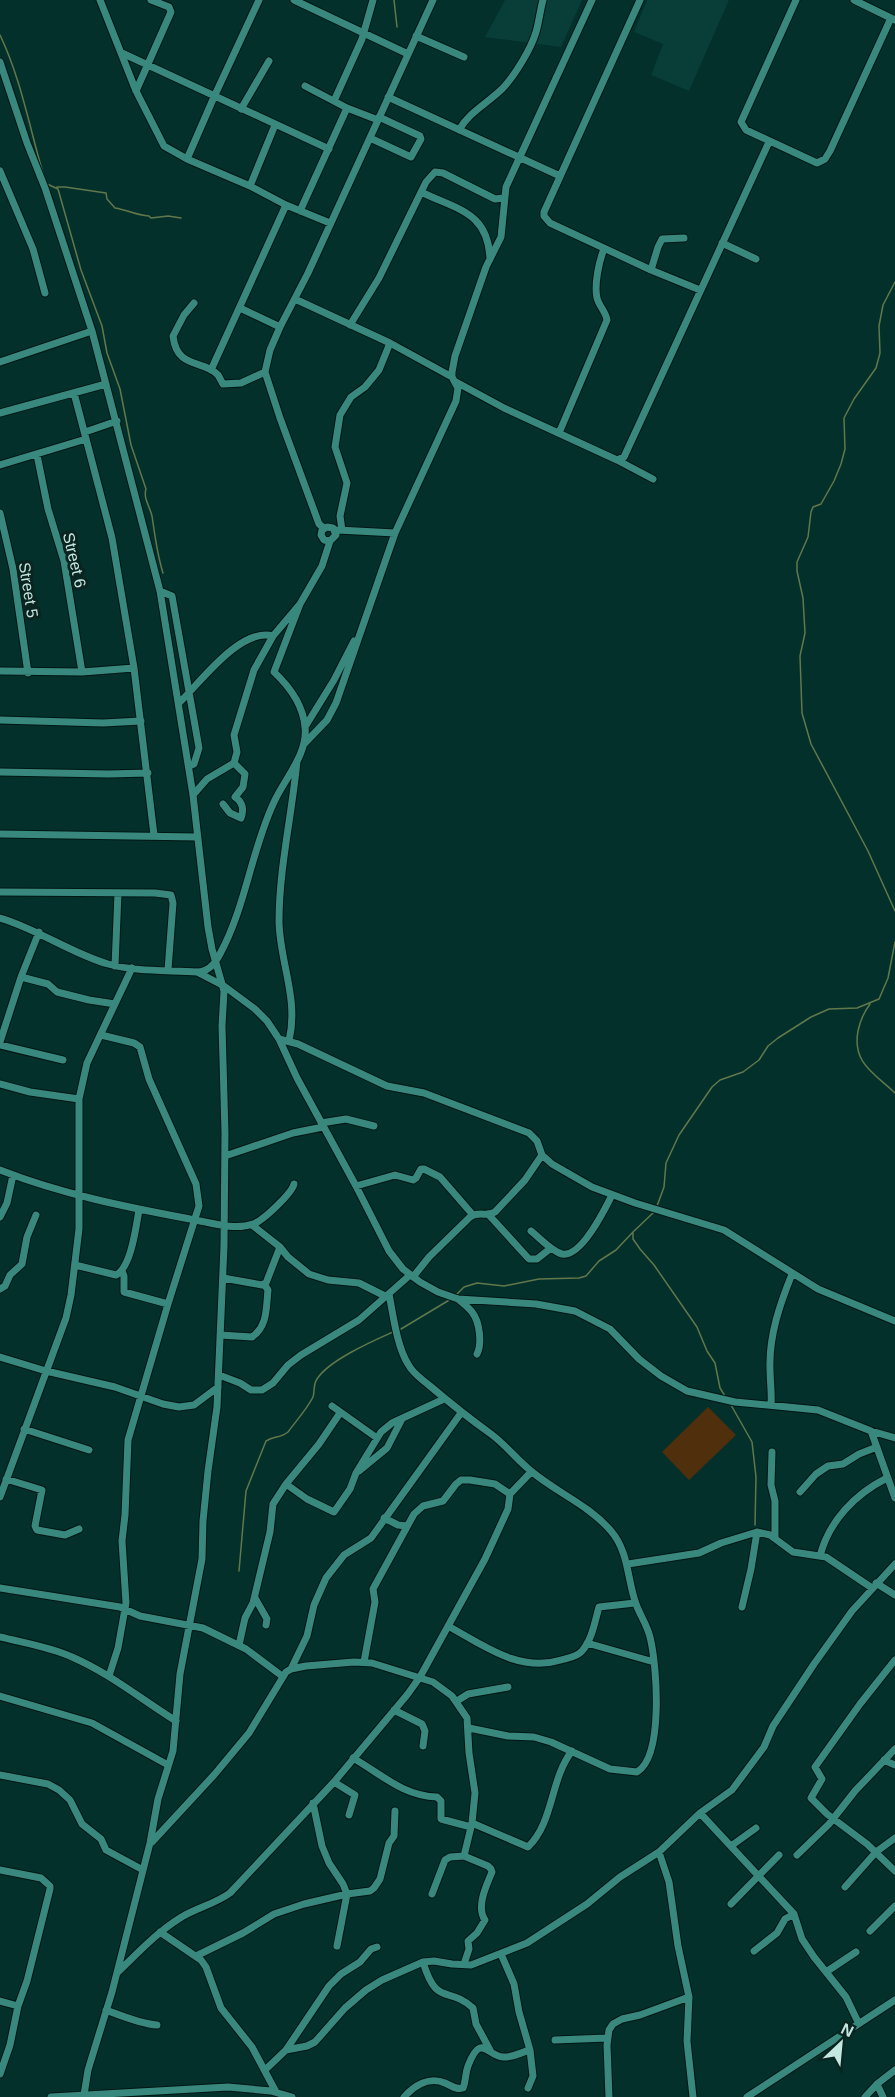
<svg xmlns="http://www.w3.org/2000/svg" width="895" height="2097" font-family="Helvetica,sans-serif">
	<style>
		.built { fill: #083d38 }
		.green { fill: #4f2f0c }
		.lines { fill: none; stroke-linecap: round; stroke-linejoin: round }
		.stream { stroke: #62784b; stroke-width: 1.5 }
		.minor-casing { stroke: #001613; stroke-width: 9 }
		.minor { stroke: #39887e; stroke-width: 7 }
		.labels { text-anchor: middle; stroke-width: 6; stroke-linejoin: round; paint-order: stroke }
		.street-label { font-size: 16px; fill: #c3e7e1; stroke: #0b2420 }
	</style>
	<rect width="100%" height="100%" fill="#03302b"/>
	<path class="built" d="M505,0H582L561,47L485,37Z
		M647,0H729L689,91L651,75L663,44L634,32Z"/>
	<path class="green" d="M708,1407L736,1435L689,1480L662,1452Z"/>
	<g class="lines">
		<path class="stream" d="M394,0L397,27
			M0,35C22,81 30,131 45,180
			M47,184L58,189L81,270L102,326L107,353L120,389L131,445L146,489C143,498 150,507 152,516C155,536 157,554 163,573
			M57,187H65L106,193L107,199L115,208C128,210 135,215 149,216L151,218L168,216L181,218
			M895,282L883,305L879,326L880,353L876,368L854,399L844,418L845,449L841,464L834,481L821,504L813,507L811,512L808,537L797,562V571L803,598L805,633L800,656L802,713L811,744L868,851L895,911
			M870,1004C864,1012 860,1021 858,1031C852,1063 874,1073 895,1093
			M657,1206L664,1187L666,1163L679,1135L712,1087L720,1080L743,1072L759,1060L768,1046L778,1038L811,1017L829,1009L857,1008L879,999L888,978L895,942
			M653,1213L633,1232V1239L640,1249L654,1265L697,1327L707,1351L715,1363L720,1388L725,1396
			M457,1294L464,1287L477,1283L504,1286L539,1279L579,1278L586,1276L599,1261L616,1250L633,1232
			M401,1329L451,1299
			M731,1405L752,1442L756,1477L755,1525
			M239,1571L246,1491L266,1441C274,1436 281,1438 288,1432C296,1421 307,1409 313,1397C315,1391 313,1384 317,1379C329,1360 373,1341 393,1332"/>
		<defs>
			<path id="minor" d="M100,0L136,91L164,146L187,159L250,186L286,205L330,223
				M294,0L408,54
				M640,0L544,212V216L550,223L651,270L700,290
				M796,0L741,122L746,130L817,163L825,159L830,151L891,18
				M854,0L895,20
				M416,36L464,57
				M122,53L329,149
				M0,62L27,143L45,188L92,331L160,591L193,795L208,927L212,949L224,991L222,1026L225,1133L224,1246L217,1407L208,1471L203,1521L202,1559L180,1674L173,1751L158,1799L150,1843L112,1992L88,2070L84,2095
				M305,86L347,108L378,120
				M136,91L171,12L169,7L151,0
				M388,97L560,176
				M334,101L362,39L373,0
				M241,109L269,61
				M459,130C469,112 488,103 503,88C515,75 531,49 536,32C539,22 540,11 543,0
				M370,138L411,157L421,139L420,136L379,117
				M187,159L214,97L259,0
				M0,171L33,249L45,293
				M250,186L275,125
				M421,192C458,210 488,212 490,259
				M300,211L347,108
				M722,243L756,259
				M651,270L658,247L662,239L684,238
				M295,299L390,343L452,377
				M194,303L184,315L173,336C177,370 203,359 218,375C220,378 221,381 223,384L241,383L265,372
				M240,308L280,327
				M350,325L379,278L426,182L435,172L443,173L495,199L504,198
				M0,362L92,331
				M211,370L286,205
				M456,382L504,408L617,460L624,457L769,142
				M74,393L112,538L134,668L154,835
				M0,413L106,384
				M85,432L117,421
				M559,433L607,320C606,312 599,306 597,298C594,285 599,261 604,249
				M37,455L48,509L64,561L82,672
				M617,460L653,479
				M0,465L86,439
				M0,513L13,569L28,673
				M324,528L319,524L280,418L265,372L270,350L280,327L308,273L433,0
				M338,530L395,533
				M342,530L340,516L347,483L335,447L340,415L351,397L365,387L379,370L390,343
				M160,591L172,596L199,748L194,764L189,766
				M0,671L82,672L134,668
				M179,703C200,683 240,627 273,636
				M0,720L103,723L141,721
				M305,727L334,680L354,641
				M304,744L327,720L336,703L395,533L456,401L458,388L452,377V372L455,356L486,267L501,237L506,187L592,0
				M0,772L109,774L148,773
				M193,795L207,779L234,763L237,752L234,735L254,670L273,636L300,604L322,566L330,541L336,535L333,528L327,527L322,530L321,535L324,540L330,541
				M223,804L230,813L241,818C244,810 243,802 235,797L243,787L245,774L234,763
				M0,834L197,837
				M0,892L155,893L171,895L173,903L168,970
				M0,918C38,929 70,953 108,964C136,972 168,970 197,972C208,972 215,964 220,954C246,906 251,851 274,802C285,778 308,754 305,727C303,705 289,686 274,672L300,604
				M115,966L118,893
				M197,972L224,986L255,1009L267,1021L279,1039L297,1078L356,1186L389,1251L403,1269L420,1282L438,1292L458,1299L536,1304L575,1311L610,1329L639,1359L661,1376L687,1391L735,1402L818,1410L871,1431L895,1438
				M21,977L48,984L57,992L89,1000L115,1004
				M101,1035L134,1043L140,1047L149,1079L196,1184L199,1206L168,1304L128,1440L125,1515L122,1541L126,1603L118,1648L109,1676
				M279,1039L298,1044L387,1086L424,1093L529,1133L537,1141L542,1155L552,1164L592,1187L635,1203L724,1230L818,1289L895,1321
				M289,1041C299,999 280,963 279,922C279,868 292,815 297,761
				M0,1042L21,977L39,932
				M0,1045L63,1060
				M0,1084L30,1092L79,1099
				M321,1123L346,1119L374,1126
				M225,1156L293,1133L323,1127
				M0,1170C61,1194 126,1207 190,1219C209,1222 234,1231 253,1224C263,1221 292,1193 294,1184
				M356,1186L395,1175L413,1180L416,1178L421,1169H424L440,1177L473,1215
				M488,1214L529,1259H537L551,1248
				M0,1217L7,1203L13,1175
				M531,1231C540,1238 551,1251 562,1254C581,1258 605,1209 612,1195
				M280,1247L288,1257L309,1274L328,1280L359,1283L385,1296
				M75,1265L116,1275C131,1268 136,1227 139,1210
				M122,1271L124,1276V1292L168,1304
				M413,1277L429,1257L470,1217C479,1211 486,1217 495,1212L525,1180L542,1155
				M223,1278L262,1285L266,1283L280,1247L252,1225
				M0,1289L5,1286L10,1275L22,1264L27,1237L36,1215
				M389,1294C393,1314 397,1347 408,1364C413,1374 422,1379 430,1386C450,1403 470,1419 491,1434C506,1445 517,1460 531,1471C557,1493 589,1505 611,1531C629,1552 627,1579 636,1604C640,1615 647,1625 650,1637C657,1665 664,1756 637,1772L610,1769L551,1742L534,1737L508,1736L469,1728
				M458,1299C463,1303 468,1307 472,1312C480,1322 482,1344 477,1354
				M220,1335L252,1337C268,1326 266,1307 268,1290L264,1284
				M0,1357L46,1371L115,1387L163,1404L179,1407L194,1405L218,1387
				M219,1375L240,1383L251,1390H262L273,1383L288,1365L301,1355L359,1320L410,1275
				M771,1405C772,1393 770,1381 770,1368C769,1335 780,1304 792,1274
				M332,1406L377,1438
				M24,1429L89,1450
				M871,1431L895,1498
				M772,1452L771,1485L775,1501V1538
				M359,1471L387,1448L402,1419
				M6,1479L42,1490L35,1526L37,1530L65,1535L79,1529
				M286,1484L307,1499L334,1512L350,1489L356,1473L381,1432L392,1423L444,1399
				M800,1492L816,1474L828,1466L843,1464L859,1454L877,1447
				M0,1497L66,1318L71,1295L79,1229V1099L87,1063L132,968
				M384,1518L398,1525L407,1526
				M820,1556C829,1521 855,1494 887,1478
				M628,1564L699,1553L721,1543L757,1532L770,1535L793,1552L826,1557L872,1588
				M876,1583L895,1595
				M0,1588L120,1607L140,1616L203,1628L246,1649L282,1676
				M255,1598L267,1619L266,1625
				M742,1607L751,1569L757,1532
				M448,1626C483,1645 519,1673 561,1660C568,1658 577,1657 582,1651C592,1640 595,1621 599,1607L635,1603
				M0,1637C24,1643 50,1647 72,1657C109,1673 141,1699 176,1721
				M587,1643L654,1662
				M239,1645L245,1618L253,1603L270,1532L273,1504L286,1484L319,1444L340,1413
				M895,1660L860,1704L815,1767L822,1779L811,1798L827,1814L867,1844L895,1871
				M364,1662L375,1602L373,1589L414,1514L423,1506L443,1501L456,1484L461,1480H470L495,1484L510,1494
				M291,1669L307,1636L314,1605L326,1578L344,1555L371,1538L461,1413
				M0,1696L92,1723L168,1765
				M457,1701L468,1694L508,1687
				M394,1710L422,1724L425,1731L423,1746
				M353,1758C381,1774 403,1796 437,1797L441,1801V1819L471,1827
				M884,1760L895,1765
				M0,1775L48,1784L59,1790L70,1800L82,1824L101,1839L106,1850L143,1870
				M334,1782L355,1795L349,1815
				M313,1803L322,1846L329,1863L343,1884L347,1894L337,1946
				M700,1813L794,1914L802,1939L814,1957L846,1997L858,2022
				M472,1823L528,1847C554,1822 550,1779 572,1751
				M152,1842L214,1775L249,1733L286,1672L291,1669L306,1666L354,1662L372,1663L433,1682L452,1696L467,1718L469,1753L475,1793L472,1823L464,1856L450,1857L445,1860L432,1894
				M731,1846L756,1828
				M659,1852L669,1882L678,1946L689,1997L687,2041L693,2097
				M797,1855L829,1824L855,1791L895,1749
				M464,1856L488,1866L491,1869L492,1872C486,1886 476,1907 485,1920L477,1933L468,1941L469,1949L464,1964
				M0,1870L41,1878L50,1886V1889L27,1981L18,2006L10,2045L0,2074
				M845,1887L876,1852L895,1838
				M731,1904L779,1855
				M870,1931L895,1906
				M160,1932L201,1960L206,1967L221,2008L252,2047L276,2092
				M754,1951L777,1933L785,1919L794,1914
				M501,1954L514,1984L519,2012L530,2050L533,2076L528,2088
				M196,1956L243,1933L274,1914L304,1904L347,1894L370,1891L374,1888L380,1879L389,1843L394,1836L395,1811
				M423,1962C437,2008 448,1985 473,2008L476,2024L490,2050
				M826,1972L856,1952
				M117,1973C137,1954 156,1933 180,1918C196,1908 215,1904 230,1893L334,1782L407,1695L420,1677L485,1559L508,1509L510,1494L531,1472
				M0,2001L18,2006
				M106,2010C122,2016 141,2024 157,2025
				M555,2040L607,2038
				M286,2050L329,1986L341,1974L360,1962L371,1949L377,1947
				M265,2070L286,2050L307,2046L315,2042L345,2008L366,1990L382,1980L423,1962L434,1961L452,1964L471,1965L527,1943L587,1904L620,1877L659,1852L700,1813L732,1790L764,1747L773,1726L814,1664L852,1611L895,1564
				M877,2084L883,2097
				M51,2097L228,2087L271,2091L292,2097
				M404,2097C414,2086 429,2076 445,2083C452,2086 456,2090 463,2088C466,2081 465,2074 468,2066C481,2032 487,2056 503,2057C512,2058 522,2052 530,2050
				M609,2097L607,2045L609,2030L613,2024L622,2019L640,2015L689,1997
				M747,2097L895,2000
				M865,2097L877,2084L895,2070"/>
		</defs>
		<use href="#minor" class="minor-casing"/>
		<use href="#minor" class="minor"/>
	</g>
	<g class="labels">
		<g class="street-label">
			<text transform="translate(75 560) rotate(77)" y="6">Street 6</text>
			<text transform="translate(29 590) rotate(81)" y="6">Street 5</text>
		</g>
	</g>
	<g transform="translate(841 2043) rotate(26)" stroke="#0b2420" stroke-width="4.5" paint-order="stroke">
	<path d="M0-4.5L10 22L0 15L-10 22Z" fill="#c3e7e1"/>
	<text y="-9" font-size="16" font-weight="bold" text-anchor="middle" fill="#c3e7e1">N</text>
	</g>
</svg>
